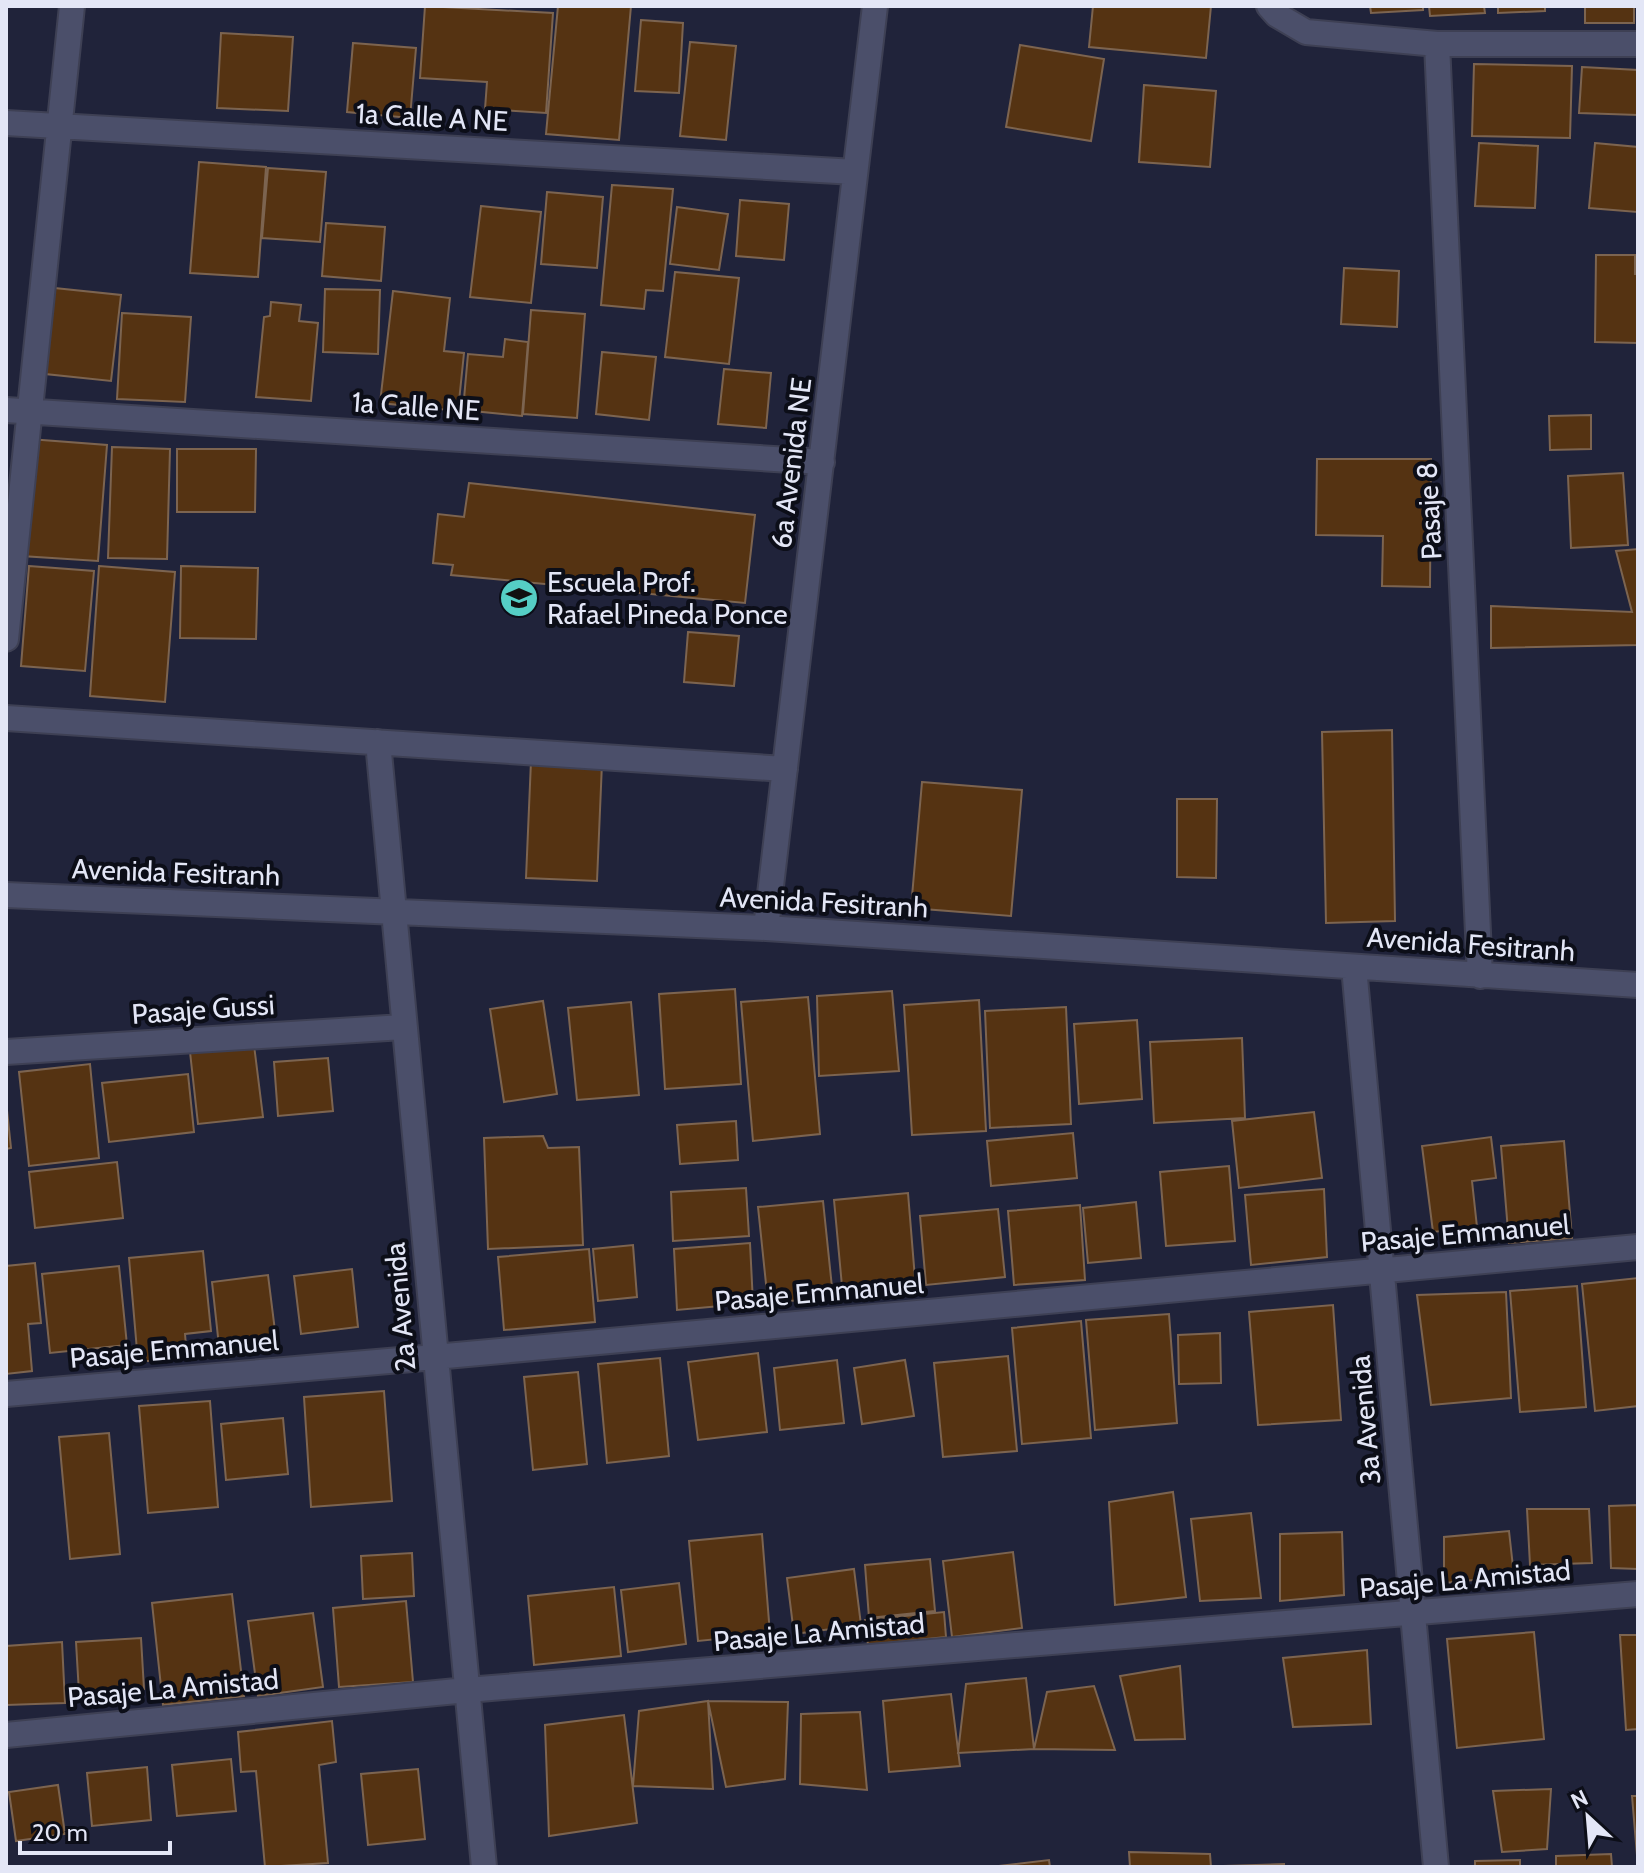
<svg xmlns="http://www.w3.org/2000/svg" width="1644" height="1873" font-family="Cabin,sans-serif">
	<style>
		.building { fill: #553312; stroke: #7c6450; stroke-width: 2 }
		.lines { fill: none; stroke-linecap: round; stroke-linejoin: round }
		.minor-casing { stroke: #3e4054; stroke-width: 28 }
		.minor { stroke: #4b4f6a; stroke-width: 24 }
		.labels { text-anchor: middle; stroke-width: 8; stroke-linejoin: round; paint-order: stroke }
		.street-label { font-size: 28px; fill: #e3e6f6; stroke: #0c0e18 }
		.poi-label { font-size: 28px; fill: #e3e6f6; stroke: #0c0e18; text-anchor: start }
	</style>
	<rect width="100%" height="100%" fill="#20233a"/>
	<path class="building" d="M425,6L553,13L546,113L485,109L487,82L420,78Z
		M558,6H631L619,140L546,134Z
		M1093,6H1211L1206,58L1089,47Z
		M1370,6H1423V10L1371,13Z
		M1429,6H1484L1485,13L1430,16Z
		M1498,6H1545V11L1498,13Z
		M1585,6H1634V23H1585Z
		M641,20L683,23L679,93L635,91Z
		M221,33L293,37L288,111L217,108Z
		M690,42L736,46L726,140L680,136Z
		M353,43L416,48L410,118L347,112Z
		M1020,45L1104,59L1091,141L1006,127Z
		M1474,64L1572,66L1570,138L1472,136Z
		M1582,67L1638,70V115L1579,113Z
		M1144,85L1216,91L1210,167L1139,162Z
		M1479,143L1538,146L1535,208L1475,206Z
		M1595,143L1638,147L1637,212L1589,208Z
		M199,162L266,167L258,277L190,273Z
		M268,168L326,172L320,242L262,238Z
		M612,185L673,189L663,291L646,290L644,309L601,305Z
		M547,192L603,197L597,268L541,264Z
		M740,200L789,204L784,260L736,256Z
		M481,206L541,212L531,303L470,297Z
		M677,207L728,214L719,270L670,264Z
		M326,223L385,227L381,281L322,276Z
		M1596,255H1635V274H1638V343L1595,342Z
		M1344,268L1399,271L1397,327L1341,324Z
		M675,272L739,278L729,364L665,357Z
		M45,287L121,295L111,381L36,373Z
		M325,289L380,290L378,354L323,352Z
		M393,291L450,298L444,351L464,353L458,411L380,403Z
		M271,302L301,305L299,321L318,323L311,401L256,397L264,317L270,316Z
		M531,310L585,314L577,418L523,414Z
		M122,313L191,317L185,402L117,399Z
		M505,339L528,342L522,416L463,410L468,354L503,357Z
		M602,352L656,357L649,420L596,414Z
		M724,369L771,373L766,428L718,424Z
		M1591,415V449L1550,450L1549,416Z
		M16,438L107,445L98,561L6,555Z
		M112,447L170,449L167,559L108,558Z
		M177,449H256L255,512H177Z
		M1317,459H1431L1430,587L1382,586L1383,536L1316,535Z
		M1623,473L1628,545L1571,548L1568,476Z
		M469,483L755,515L745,603L451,575L453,565L433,563L438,514L464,517Z
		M1638,549V645L1491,648V606L1632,612L1616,551Z
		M29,566L94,571L85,671L21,666Z
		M99,566L175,572L165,702L90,696Z
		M181,566L258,568L256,639L180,638Z
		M688,632L739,636L734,686L684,682Z
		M1392,730L1395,921L1326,923L1322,732Z
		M531,761L602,763L597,881L526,878Z
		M922,782L1022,790L1011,916L911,908Z
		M1177,799H1217L1216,878L1177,877Z
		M735,989L741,1084L665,1089L659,994Z
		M892,991L899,1071L819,1076L817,996Z
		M808,997L820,1134L753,1141L741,1002Z
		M979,1000L986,1131L912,1135L904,1005Z
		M543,1001L557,1094L504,1102L490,1009Z
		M631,1002L639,1095L577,1100L568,1008Z
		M1066,1007L1071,1124L990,1128L985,1011Z
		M1137,1020L1142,1099L1079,1104L1074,1024Z
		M1242,1038L1245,1118L1154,1123L1150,1042Z
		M254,1045L263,1117L198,1124L190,1052Z
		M328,1058L333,1111L278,1116L274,1062Z
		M90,1064L99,1158L29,1166L19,1072Z
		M188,1074L194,1132L109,1142L102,1083Z
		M6,1101L11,1148L6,1149Z
		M1314,1112L1322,1178L1239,1188L1232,1121Z
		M736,1121L738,1160L680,1164L677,1125Z
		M1073,1133L1077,1178L991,1186L987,1141Z
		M543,1136L548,1148L579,1147L583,1245L488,1249L484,1138Z
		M1491,1137L1496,1178L1472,1181L1477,1227L1433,1232L1422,1146Z
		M1564,1141L1572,1238L1509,1243L1501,1146Z
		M117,1162L123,1218L35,1228L29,1172Z
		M1229,1166L1235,1241L1166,1246L1160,1172Z
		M746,1188L749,1236L673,1241L671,1192Z
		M1324,1189L1327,1257L1251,1265L1245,1195Z
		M908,1193L916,1291L843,1297L834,1200Z
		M823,1201L833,1297L768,1303L758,1207Z
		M1136,1202L1141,1258L1088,1263L1083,1208Z
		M1080,1205L1085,1280L1014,1285L1008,1211Z
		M998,1209L1005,1277L926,1285L920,1216Z
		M750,1243L753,1303L677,1310L674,1249Z
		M633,1245L637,1297L598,1301L593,1249Z
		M589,1249L595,1322L504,1330L498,1257Z
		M203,1251L211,1331L185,1334L187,1357L138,1362L129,1258Z
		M35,1263L41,1323L28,1324L32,1371L6,1374V1266Z
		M119,1266L127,1345L50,1353L42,1274Z
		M352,1269L358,1327L301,1334L294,1276Z
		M268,1275L276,1339L219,1346L212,1282Z
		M1638,1278V1406L1595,1411L1582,1284Z
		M1577,1286L1586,1407L1520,1412L1510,1291Z
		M1506,1292L1511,1398L1431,1405L1417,1295Z
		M1333,1305L1341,1420L1258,1425L1249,1312Z
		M1169,1314L1177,1423L1095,1430L1086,1320Z
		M1081,1321L1091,1438L1022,1444L1012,1328Z
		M1220,1333L1221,1383L1179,1384L1178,1335Z
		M758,1353L767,1432L698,1440L688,1362Z
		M1008,1356L1017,1451L943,1457L934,1363Z
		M660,1358L669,1456L607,1463L598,1364Z
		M837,1360L844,1423L780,1430L774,1368Z
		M905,1360L914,1416L862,1424L854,1368Z
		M578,1372L587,1464L533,1470L524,1377Z
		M384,1391L392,1501L311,1507L304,1397Z
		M210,1401L218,1507L148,1513L139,1406Z
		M283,1418L288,1474L226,1480L221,1424Z
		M109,1433L120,1554L70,1559L59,1437Z
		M1173,1492L1186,1597L1115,1605L1109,1502Z
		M1638,1505V1569L1611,1568L1609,1506Z
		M1527,1509H1589L1592,1563L1530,1565Z
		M1251,1513L1261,1598L1200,1601L1191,1519Z
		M1509,1531L1514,1576L1444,1583V1537Z
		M1342,1532L1344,1595L1280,1601V1534Z
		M762,1534L770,1634L698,1641L689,1541Z
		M1013,1552L1022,1628L952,1637L943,1561Z
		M412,1553L414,1596L363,1599L361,1556Z
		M930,1559L935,1611L869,1618L865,1565Z
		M854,1569L861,1625L794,1634L787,1578Z
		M679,1583L686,1644L628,1652L621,1590Z
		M614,1587L621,1656L534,1665L528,1596Z
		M232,1594L244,1696L163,1705L152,1603Z
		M406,1601L413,1682L339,1687L333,1608Z
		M944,1612L946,1637L868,1645L865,1620Z
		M313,1613L323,1687L258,1696L248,1621Z
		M1534,1632L1544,1739L1457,1748L1447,1639Z
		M1620,1635H1638V1729L1626,1730Z
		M141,1638L144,1689L79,1693L76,1642Z
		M62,1642L65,1703L6,1705V1646Z
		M1367,1650L1371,1724L1293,1727L1283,1658Z
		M1180,1666L1185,1739L1135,1740L1120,1676Z
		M1026,1678L1034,1749L958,1753L966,1684Z
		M1094,1686L1115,1750L1034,1749L1047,1692Z
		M951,1694L960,1766L889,1772L883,1701Z
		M708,1701L713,1789L633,1786L639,1711Z
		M708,1701L788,1702L785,1779L726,1787Z
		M860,1712L867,1790L800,1784L801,1714Z
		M624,1715L637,1823L549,1836L545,1725Z
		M332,1721L336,1762L319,1765L328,1863L265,1867L256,1771L241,1772L238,1732Z
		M231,1759L236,1811L177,1816L172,1765Z
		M147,1767L151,1820L92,1826L87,1773Z
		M418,1769L425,1839L368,1845L361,1774Z
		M58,1785L65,1834L16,1841L9,1792Z
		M1551,1789L1547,1849L1502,1852L1493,1791Z
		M1632,1796H1638V1867Z
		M1129,1852L1210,1854L1211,1867H1130Z
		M1611,1854L1612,1867H1556V1856Z
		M1049,1860L1050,1867H990Z
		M1520,1860V1867H1475V1861Z
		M1284,1864V1867L1223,1866Z"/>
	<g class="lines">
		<defs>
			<path id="minor" d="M1269,6L1277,15L1306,32L1437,44H1638
				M1437,44L1480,976
				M6,123L855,172
				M6,410L822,462
				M6,639L72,6
				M6,718L785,769
				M378,742L484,1867
				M6,895L766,928L1638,985
				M766,928L875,6
				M1354,967L1436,1867
				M6,1052L403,1027
				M6,1394L435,1357L1638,1247
				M6,1735L467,1690L1638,1594"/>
		</defs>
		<use href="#minor" class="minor-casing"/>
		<use href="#minor" class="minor"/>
	</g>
	<defs>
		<symbol id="school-disc" viewBox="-11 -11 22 22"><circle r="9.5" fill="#55cec5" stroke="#0c0e18"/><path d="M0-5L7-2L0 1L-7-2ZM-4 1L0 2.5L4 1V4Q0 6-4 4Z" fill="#111"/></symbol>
	</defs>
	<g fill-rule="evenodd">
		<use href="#school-disc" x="497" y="576" width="44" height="44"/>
	</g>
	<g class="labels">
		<g class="street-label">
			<text transform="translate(432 117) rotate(3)" y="10">1a Calle A NE</text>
			<text transform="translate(416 406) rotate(4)" y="10">1a Calle NE</text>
			<text transform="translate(791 463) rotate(-83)" y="10">6a Avenida NE</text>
			<text transform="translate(1429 511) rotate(-93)" y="10">Pasaje 8</text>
			<text transform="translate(176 872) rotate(2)" y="10">Avenida Fesitranh</text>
			<text transform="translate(824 902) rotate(3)" y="10">Avenida Fesitranh</text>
			<text transform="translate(1471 944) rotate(4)" y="10">Avenida Fesitranh</text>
			<text transform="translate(203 1009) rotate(-4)" y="10">Pasaje Gussi</text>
			<text transform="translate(1465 1233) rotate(-5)" y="10">Pasaje Emmanuel</text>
			<text transform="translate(819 1292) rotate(-5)" y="10">Pasaje Emmanuel</text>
			<text transform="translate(400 1307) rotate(-95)" y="10">2a Avenida</text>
			<text transform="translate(174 1349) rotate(-5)" y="10">Pasaje Emmanuel</text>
			<text transform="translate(1365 1420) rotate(-95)" y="10">3a Avenida</text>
			<text transform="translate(1465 1579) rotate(-5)" y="10">Pasaje La Amistad</text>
			<text transform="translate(819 1632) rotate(-5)" y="10">Pasaje La Amistad</text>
			<text transform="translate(173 1688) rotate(-5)" y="10">Pasaje La Amistad</text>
		</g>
		<g class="poi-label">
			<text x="547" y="592">Escuela Prof.<tspan x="547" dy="32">Rafael Pineda Ponce</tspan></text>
		</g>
	</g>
	<rect width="1644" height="1873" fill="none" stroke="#e3e6f6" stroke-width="16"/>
	<g transform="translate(1588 1817) rotate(334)" stroke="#0c0e18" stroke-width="6" paint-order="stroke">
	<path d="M0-6L14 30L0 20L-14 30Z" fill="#e3e6f6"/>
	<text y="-12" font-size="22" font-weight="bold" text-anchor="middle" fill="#e3e6f6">N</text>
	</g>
	<path d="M20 1841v12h150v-12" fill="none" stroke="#e3e6f6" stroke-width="4"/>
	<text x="32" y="1841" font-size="24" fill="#e3e6f6" stroke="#0c0e18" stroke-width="6" paint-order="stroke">20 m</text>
</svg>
